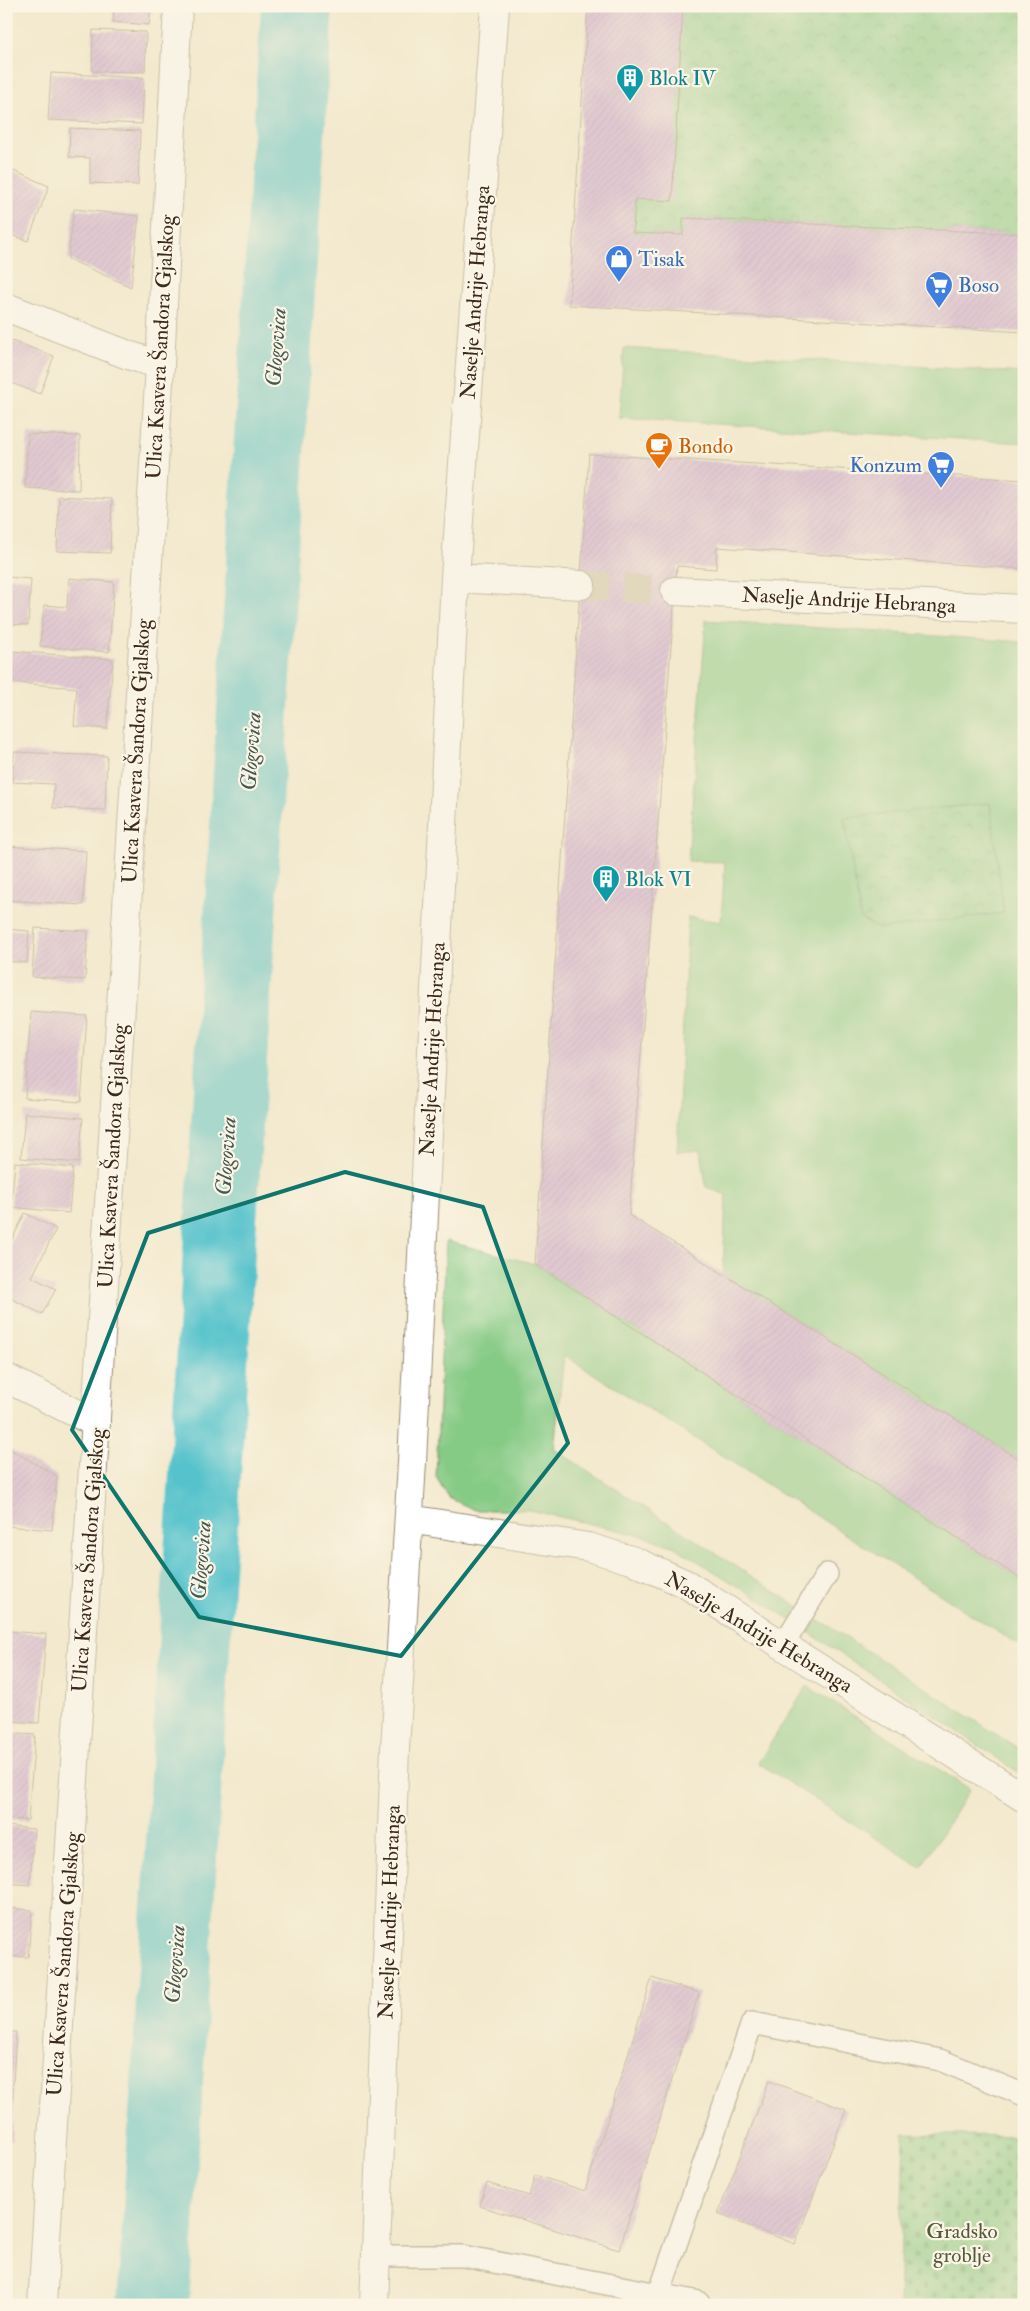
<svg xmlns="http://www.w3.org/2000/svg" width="1030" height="2311" font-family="'IM FELL Double Pica',serif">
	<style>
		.grass { fill: #85ca85; stroke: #607a52 }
		.cemetery { fill: url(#cemetery-stones); stroke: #607a52 }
		.park { fill: url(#park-crowns); stroke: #607a52 }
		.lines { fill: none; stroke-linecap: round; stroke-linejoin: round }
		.river { stroke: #56c3cc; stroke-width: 72 }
		.building { fill: url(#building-hatch) }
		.minor-tunnel { stroke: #cec3ab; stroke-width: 28; stroke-dasharray: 28 14; stroke-linecap: butt }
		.service-casing { stroke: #978a76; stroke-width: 24 }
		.minor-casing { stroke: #978a76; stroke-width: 30 }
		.primary-casing { stroke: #978a76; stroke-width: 30 }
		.service { stroke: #fff; stroke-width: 21 }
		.minor { stroke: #fff; stroke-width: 28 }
		.primary { stroke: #fff; stroke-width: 28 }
		.marked { fill: none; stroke: #0f766e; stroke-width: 4; stroke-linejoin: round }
		.labels { text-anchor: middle; stroke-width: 4.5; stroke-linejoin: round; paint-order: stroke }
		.culture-label { font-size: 21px; fill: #0d838f; stroke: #fcf5e5; text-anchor: start }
		.shop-label { font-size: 21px; fill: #366cbe; stroke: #fcf5e5; text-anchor: start }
		.street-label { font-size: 21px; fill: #3b2a1e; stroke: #fcf5e5 }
		.food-label { font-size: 21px; fill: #c56008; stroke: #fcf5e5; text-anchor: start }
		.park-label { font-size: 21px; fill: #515a3d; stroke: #fcf5e5 }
		.water-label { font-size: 22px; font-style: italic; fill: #435852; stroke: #fcf5e5 }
	</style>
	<defs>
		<pattern id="cemetery-stones" width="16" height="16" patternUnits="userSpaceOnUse" patternTransform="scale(1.25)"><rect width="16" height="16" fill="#85ca85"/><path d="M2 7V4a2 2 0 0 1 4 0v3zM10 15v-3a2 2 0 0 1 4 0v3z" fill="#6ea46c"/></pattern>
		<pattern id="park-crowns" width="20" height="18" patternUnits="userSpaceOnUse" patternTransform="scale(1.25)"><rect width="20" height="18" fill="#85ca85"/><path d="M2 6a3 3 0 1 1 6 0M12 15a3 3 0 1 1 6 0" fill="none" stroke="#6ea46c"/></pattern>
		<pattern id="building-hatch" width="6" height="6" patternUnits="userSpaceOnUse" patternTransform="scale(1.25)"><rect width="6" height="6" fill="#cca2d6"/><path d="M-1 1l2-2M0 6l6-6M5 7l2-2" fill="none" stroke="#a784ad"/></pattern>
	</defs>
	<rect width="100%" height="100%" fill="#fcf5e5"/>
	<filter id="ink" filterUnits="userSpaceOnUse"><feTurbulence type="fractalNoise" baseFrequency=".02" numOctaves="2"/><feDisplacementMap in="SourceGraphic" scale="10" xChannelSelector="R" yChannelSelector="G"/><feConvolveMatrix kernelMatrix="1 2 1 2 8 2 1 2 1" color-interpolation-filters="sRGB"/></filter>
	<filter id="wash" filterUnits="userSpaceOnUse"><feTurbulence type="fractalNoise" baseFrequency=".0096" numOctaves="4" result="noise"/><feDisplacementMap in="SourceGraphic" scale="20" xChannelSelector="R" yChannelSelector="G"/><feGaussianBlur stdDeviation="1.12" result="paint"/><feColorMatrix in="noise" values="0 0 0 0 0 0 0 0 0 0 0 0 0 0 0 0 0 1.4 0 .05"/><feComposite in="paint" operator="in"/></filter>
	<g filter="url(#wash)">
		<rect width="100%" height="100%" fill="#f3e9ce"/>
		<path class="grass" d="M624,348L1024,373V443L619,418Z
			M706,620L1024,642V1462L723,1274L726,1195L706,1187L701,1150L677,1152L688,917L721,922L725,862L688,861Z
			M446,1241L535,1264L1024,1581V1648L564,1355L554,1449L1024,1752V1776L765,1603L675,1547L644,1536L529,1510H475L449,1498L436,1477Z
			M807,1686L970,1789L921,1867L758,1763Z"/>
		<path class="cemetery" d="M904,2134L1024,2136V2305H899Z"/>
		<path class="park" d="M683,6H1024V234L684,218L683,235L633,233L635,199Z
			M990,803L1004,913L879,929L861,919L844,818Z"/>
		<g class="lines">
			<path class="river" d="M153,2305L297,6"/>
		</g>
		<g id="blocks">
			<path class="building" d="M114,6H151L149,25L113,22Z
				M588,6H683L672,201L635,199L633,233L683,235V218L1024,234V332L569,305Z
				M93,30L146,32L145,72L92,71Z
				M51,73L144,78L142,124L48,120Z
				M70,128L140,131L138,185L90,183V158L69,157Z
				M6,168L49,186L28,241L6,233Z
				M74,209L139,216L131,287L68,259Z
				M6,339L54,356L40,394L6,381Z
				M28,434L80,436L79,490L25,488Z
				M589,454L1024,480V569L717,547L716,569L677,566L629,1215L1024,1462V1581L535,1264Z
				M59,496L112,499L110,553L57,551Z
				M6,577L31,579L28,625L6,624Z
				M69,578L114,582L109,652L40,646L44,605L67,607Z
				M11,651L113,659L107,729L74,726L77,688L8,682Z
				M14,752L107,756L105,810L53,808L54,784L12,782Z
				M6,846L86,851L83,905L6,900Z
				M35,928L88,931L85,980L32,977Z
				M6,929L29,931L27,963L6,961Z
				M31,1012L87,1016L81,1102L25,1098Z
				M25,1113L83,1118L79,1163L21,1158Z
				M15,1162L73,1168L69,1213L11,1207Z
				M25,1213L56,1229L32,1277L56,1289L42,1314L6,1296V1244L9,1246Z
				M8,1448L57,1476L52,1530L6,1526Z
				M6,1631L46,1634L39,1723L6,1721Z
				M6,1733L35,1735L28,1820L6,1819Z
				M6,1826L34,1829L30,1885L6,1883Z
				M6,1908L32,1910L28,1957L6,1956Z
				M652,1978L699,1993L619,2250L480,2206L487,2183L529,2196L535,2175L585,2191Z
				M6,2032H16L13,2084L6,2083Z
				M769,2081L846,2110L795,2244L718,2214Z
				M6,2088H13L12,2141H6Z
				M512,2299L531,2304V2305H510Z"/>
		</g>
	</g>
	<g filter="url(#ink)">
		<use href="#blocks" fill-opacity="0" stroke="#978a76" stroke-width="1"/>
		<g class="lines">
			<path class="minor-tunnel" d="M581,585L675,591"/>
			<defs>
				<path id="service" d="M783,1645L827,1574
					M376,2256H463L699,2302V2305
					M659,2294L752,2023L940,2060L1024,2095"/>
				<path id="minor" d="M6,307L128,355L160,365
					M455,578L581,585
					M675,591L1024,609
					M6,1378L96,1423
					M409,1519L588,1547L634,1561L686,1584L1024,1798
					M374,2305L395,1749L412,1462L455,578L495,6"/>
				<path id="primary" d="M42,2305L160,365L178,6"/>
			</defs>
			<use href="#service" class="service-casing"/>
			<use href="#minor" class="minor-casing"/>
			<use href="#primary" class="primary-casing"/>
			<use href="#service" class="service"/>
			<use href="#minor" class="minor"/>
			<use href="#primary" class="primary"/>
		</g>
	</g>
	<path d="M0 0H1030V2311H0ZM345,1172L483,1207L568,1443L401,1656L199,1617L72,1430L148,1233Z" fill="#f3e9ce" fill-opacity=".55" fill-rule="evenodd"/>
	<path class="marked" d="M345,1172L483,1207L568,1443L401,1656L199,1617L72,1430L148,1233Z"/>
	<defs>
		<symbol id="building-pin" viewBox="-11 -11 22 30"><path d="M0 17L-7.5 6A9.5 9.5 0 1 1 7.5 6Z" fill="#0f9aa8" stroke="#fcf5e5"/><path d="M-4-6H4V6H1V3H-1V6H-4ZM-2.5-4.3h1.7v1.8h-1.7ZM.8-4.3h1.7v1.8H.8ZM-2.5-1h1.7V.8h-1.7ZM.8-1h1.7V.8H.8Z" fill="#fff"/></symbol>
		<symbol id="shop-pin" viewBox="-11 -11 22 30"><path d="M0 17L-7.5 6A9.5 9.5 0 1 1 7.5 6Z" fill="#3f7fe0" stroke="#fcf5e5"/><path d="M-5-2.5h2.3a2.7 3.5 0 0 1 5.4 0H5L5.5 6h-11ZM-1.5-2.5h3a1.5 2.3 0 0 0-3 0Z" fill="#fff"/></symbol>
		<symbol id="supermarket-pin" viewBox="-11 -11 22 30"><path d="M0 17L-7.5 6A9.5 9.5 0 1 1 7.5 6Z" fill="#3f7fe0" stroke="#fcf5e5"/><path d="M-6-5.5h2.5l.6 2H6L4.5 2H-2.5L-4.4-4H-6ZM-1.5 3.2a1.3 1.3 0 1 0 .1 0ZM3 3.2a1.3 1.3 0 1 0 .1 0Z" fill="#fff"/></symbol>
		<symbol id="cafe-pin" viewBox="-11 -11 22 30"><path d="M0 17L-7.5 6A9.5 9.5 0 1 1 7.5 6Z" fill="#e8710a" stroke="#fcf5e5"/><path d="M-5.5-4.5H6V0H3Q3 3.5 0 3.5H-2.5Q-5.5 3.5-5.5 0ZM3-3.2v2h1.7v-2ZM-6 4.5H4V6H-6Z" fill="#fff"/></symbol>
	</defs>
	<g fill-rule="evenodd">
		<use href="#building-pin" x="614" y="62" width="32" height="43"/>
		<use href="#shop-pin" x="603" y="243" width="32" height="43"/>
		<use href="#supermarket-pin" x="923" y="269" width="32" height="43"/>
		<use href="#cafe-pin" x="643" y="430" width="32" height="43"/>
		<use href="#supermarket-pin" x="925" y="449" width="32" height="43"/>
		<use href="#building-pin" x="590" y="863" width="32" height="43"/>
	</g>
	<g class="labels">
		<g class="culture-label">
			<text x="649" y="85">Blok IV</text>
			<text x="625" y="886">Blok VI</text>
		</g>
		<g class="shop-label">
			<text x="638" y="266">Tisak</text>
			<text x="958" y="292">Boso</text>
			<text x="922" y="472" text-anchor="end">Konzum</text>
		</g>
		<g class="street-label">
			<text transform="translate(475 292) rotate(-86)" y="7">Naselje Andrije Hebranga</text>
			<text transform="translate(160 347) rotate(-87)" y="7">Ulica Ksavera Šandora Gjalskog</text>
			<text transform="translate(849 600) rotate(3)" y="7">Naselje Andrije Hebranga</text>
			<text transform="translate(136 751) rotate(-87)" y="7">Ulica Ksavera Šandora Gjalskog</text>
			<text transform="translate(432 1049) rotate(-87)" y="7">Naselje Andrije Hebranga</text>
			<text transform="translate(112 1156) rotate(-87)" y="7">Ulica Ksavera Šandora Gjalskog</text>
			<text transform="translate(88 1560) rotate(-86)" y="7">Ulica Ksavera Šandora Gjalskog</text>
			<text transform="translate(759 1632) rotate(31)" y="7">Naselje Andrije Hebranga</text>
			<text transform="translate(389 1912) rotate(-88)" y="7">Naselje Andrije Hebranga</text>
			<text transform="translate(63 1964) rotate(-86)" y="7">Ulica Ksavera Šandora Gjalskog</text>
		</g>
		<g class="food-label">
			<text x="678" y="453">Bondo</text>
		</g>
		<g class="park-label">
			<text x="962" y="2238">Gradsko<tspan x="962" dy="24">groblje</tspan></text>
		</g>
		<g class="water-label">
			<text transform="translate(275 347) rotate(-86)" y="8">Glogovica</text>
			<text transform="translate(250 751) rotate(-86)" y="8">Glogovica</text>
			<text transform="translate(225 1156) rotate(-86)" y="8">Glogovica</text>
			<text transform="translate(200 1560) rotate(-86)" y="8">Glogovica</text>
			<text transform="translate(174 1964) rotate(-86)" y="8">Glogovica</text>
		</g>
	</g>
	<rect width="1030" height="2311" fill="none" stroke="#fcf5e5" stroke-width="25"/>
</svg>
